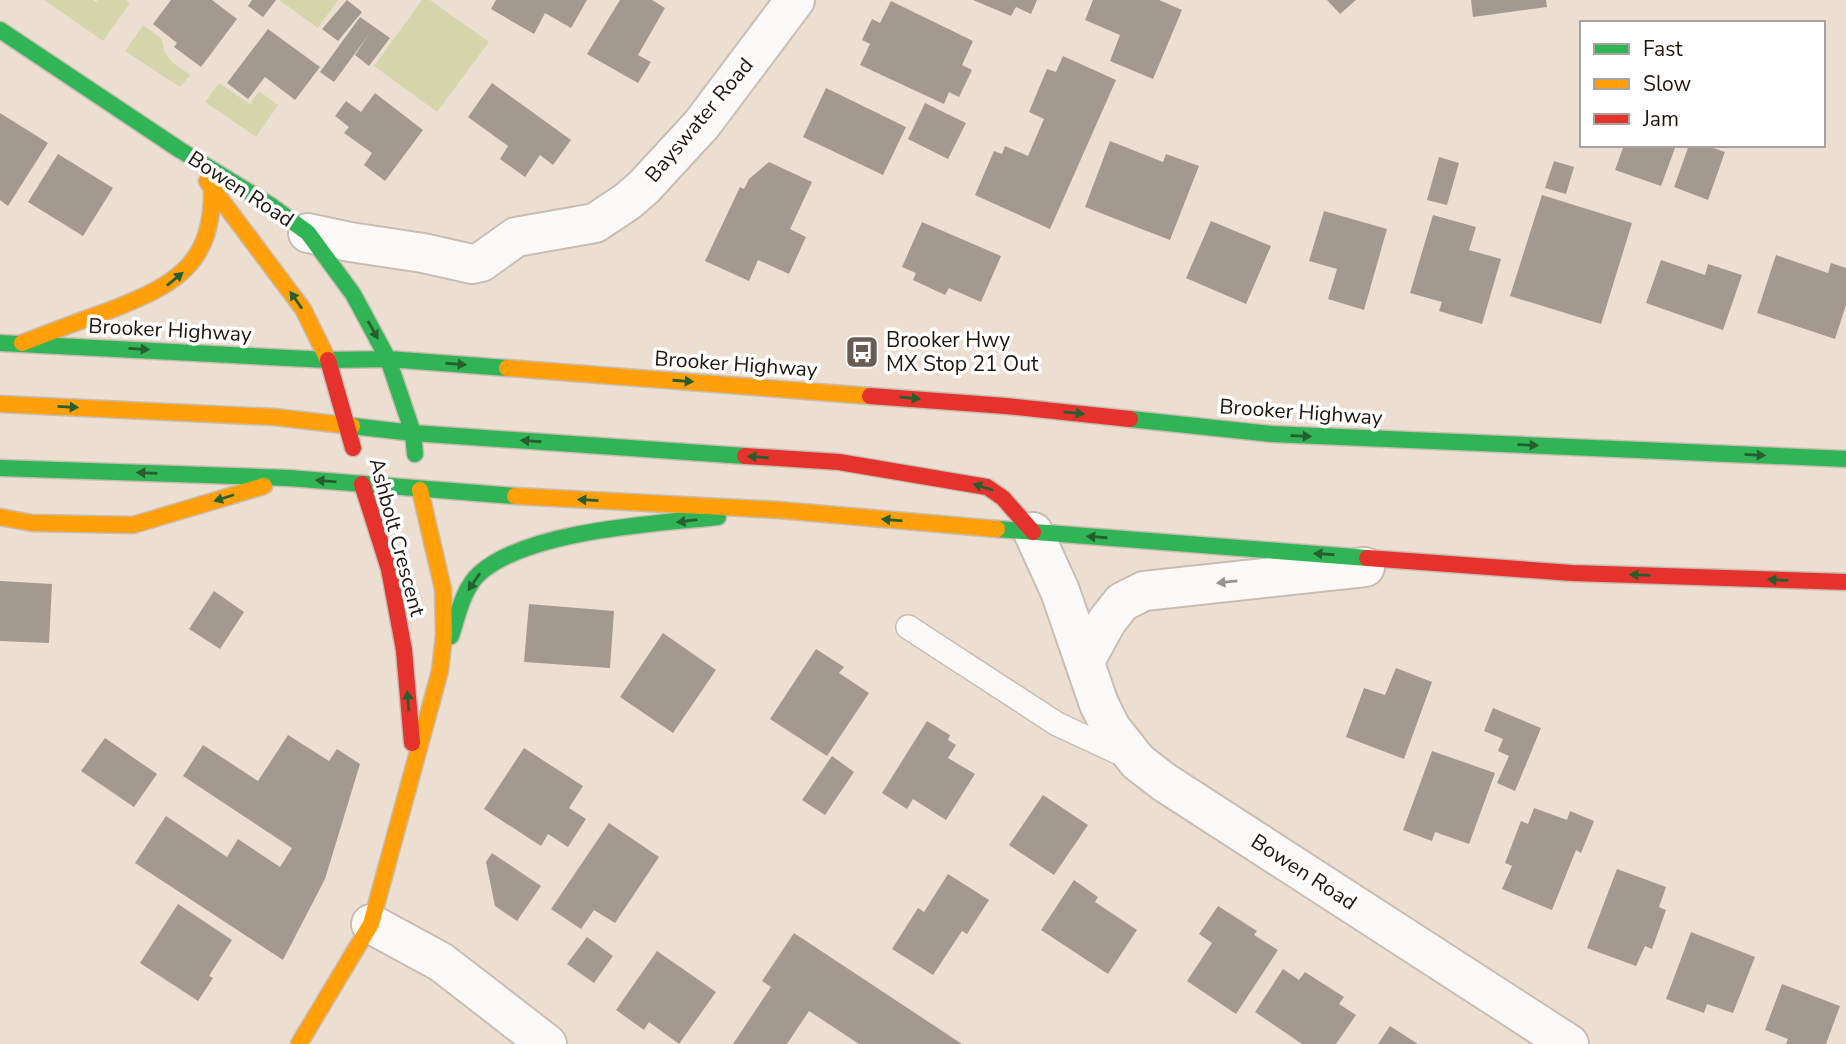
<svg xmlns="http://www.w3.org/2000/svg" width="1846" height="1044" font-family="'Nunito Sans',sans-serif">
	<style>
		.green { fill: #d5d5ab }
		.building { fill: #a3998f }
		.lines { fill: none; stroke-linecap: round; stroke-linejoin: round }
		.lane-casing { stroke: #c8bdb3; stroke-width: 26 }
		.street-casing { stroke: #c8bdb3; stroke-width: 42 }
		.fast-casing { stroke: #c8bdb3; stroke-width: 19 }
		.slow-casing { stroke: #c8bdb3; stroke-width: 19 }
		.jam-casing { stroke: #c8bdb3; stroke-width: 19 }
		.lane { stroke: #fcfaf8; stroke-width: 23 }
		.street { stroke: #fcfaf8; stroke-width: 38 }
		.fast { stroke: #30b455; stroke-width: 16 }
		.slow { stroke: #ff9f0a; stroke-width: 16 }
		.jam { stroke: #e5322d; stroke-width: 16 }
		.oneway { fill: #275e2e }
		.oneway2 { fill: #99948f }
		.labels { text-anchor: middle; stroke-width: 7; stroke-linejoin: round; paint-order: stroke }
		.street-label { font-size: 21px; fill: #1f170e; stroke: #fff }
		.poi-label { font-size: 21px; fill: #1f170e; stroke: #fff; text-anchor: start }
	</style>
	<rect width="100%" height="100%" fill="#ecdfd2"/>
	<path class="green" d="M44,0H93L96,2L98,0H126L130,3L103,41Z
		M279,0H338L318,28Z
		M422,0H430L489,42L437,112L374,66Z
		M143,25L162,39C164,60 174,63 190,75L180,87L125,51Z
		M219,83L250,104L259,91L278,105L256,137L205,102Z"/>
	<path class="building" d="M171,0H212L237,19L201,67L174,47L177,43L153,24Z
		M252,0H276L263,17L248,6Z
		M347,0L362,12L338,41L322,29Z
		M496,0H587L571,28L545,13L534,34L491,9Z
		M620,0H652L665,8L638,55L651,62L638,83L587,54Z
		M973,0H1037L1031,14L1016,7L1011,16Z
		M1093,0H1159L1182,10L1153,79L1110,61L1120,35L1085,20Z
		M1327,0H1356L1340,14Z
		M1471,0H1546L1547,7L1473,17Z
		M891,1L973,41L962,65L972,70L959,97L949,92L944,104L860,65L870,44L862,40L872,19L880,23Z
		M360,17L390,38L369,66L355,55L370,33L334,82L320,72Z
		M268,29L320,67L295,100L265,77L248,99L227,83Z
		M1063,56L1116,80L1050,229L975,195L994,151L1002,154L1005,146L1028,156L1044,119L1029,112L1047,69L1056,72Z
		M492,83L571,140L553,165L540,155L525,177L500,159L508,146L468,117Z
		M826,88L906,127L883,175L803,137Z
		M375,93L423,130L385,181L364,165L372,153L344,133L349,127L335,116L346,101L361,112Z
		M925,103L966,123L948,159L908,139Z
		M0,113L48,143L8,206L0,200Z
		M1110,141L1163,162L1166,154L1199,166L1170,240L1085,207Z
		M1624,145H1666L1675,148L1661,186L1615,170Z
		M1689,145H1705L1725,152L1708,200L1674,187Z
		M58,154L113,188L83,236L28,202Z
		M1439,157L1459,163L1447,205L1427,200Z
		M1554,161L1574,167L1566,194L1545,188Z
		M769,162L812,182L790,229L806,237L789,274L758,260L749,281L705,261L740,187L744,189L749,179Z
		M1542,195L1632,223L1601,324L1510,296Z
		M1324,211L1387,229L1364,310L1328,299L1337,269L1309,261Z
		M1433,215L1476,227L1469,250L1501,259L1482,324L1439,311L1442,302L1410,293Z
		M1211,221L1271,246L1246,304L1186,278Z
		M922,222L1001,256L981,302L949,288L945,295L913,280L916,273L902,267Z
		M1776,255L1828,273L1831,263L1846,268V305L1835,339L1757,313Z
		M1661,260L1705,275L1708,264L1742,275L1723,330L1646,303Z
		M0,581L52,584L49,643L0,641Z
		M214,591L244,612L220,649L189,629Z
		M529,604L614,611L610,668L524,662Z
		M663,633L716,670L673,733L620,697Z
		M816,649L844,667L839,673L869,693L827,756L770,719Z
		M1396,668L1432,682L1404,759L1346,737L1364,688L1385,695Z
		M1493,708L1541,728L1515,791L1497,783L1509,756L1498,751L1503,739L1484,731Z
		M927,721L950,735L948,740L956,745L948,758L975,774L946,820L913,799L907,809L882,793Z
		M288,735L329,761L337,749L360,764L325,879L283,960L135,863L166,816L227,857L238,839L280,867L292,848L183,776L203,745L258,781Z
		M105,738L157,774L134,807L81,771Z
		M524,748L583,786L569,808L586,819L568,847L548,834L541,846L484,809Z
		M1432,751L1495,773L1469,844L1435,832L1432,841L1403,830Z
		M832,756L854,772L825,815L802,800Z
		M1043,795L1088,825L1054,875L1009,845Z
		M1534,808L1567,820L1570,811L1594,821L1581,853L1576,850L1552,910L1502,889L1512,866L1505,863L1521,821L1528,824Z
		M609,823L659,857L615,923L594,910L581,929L551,909Z
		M492,853L541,886L517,921L495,906L486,862Z
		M1617,869L1666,887L1659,907L1666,910L1652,949L1645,946L1636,966L1587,948Z
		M948,874L989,900L967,934L962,931L933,975L892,949L918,908L924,912Z
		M1074,880L1098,897L1095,902L1137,930L1108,974L1041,930Z
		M178,904L232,940L209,976L213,978L198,1001L140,963Z
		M1218,906L1257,931L1254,935L1278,950L1236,1014L1187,981L1212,943L1199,934Z
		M1691,932L1755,957L1733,1013L1707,1004L1704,1013L1666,999Z
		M794,933L962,1044H859L809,1011L787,1044H733L771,987L762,981Z
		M587,937L613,956L594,983L567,964Z
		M657,951L716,992L679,1044L649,1022L644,1030L616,1010Z
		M1283,969L1299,980L1305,972L1344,997L1339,1004L1356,1015L1336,1044H1302L1255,1012Z
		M1782,984L1840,1006L1826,1044H1786L1788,1039L1765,1030Z
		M1390,1026L1418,1044H1378Z"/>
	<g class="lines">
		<defs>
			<path id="lane" d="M908,627L1057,724L1126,756"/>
			<path id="street" d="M308,233L350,242L423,253L472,264L481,262L516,237L595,223L628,201L644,187L702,124L795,0
				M1033,532L1060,591L1099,704L1111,728L1138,762L1164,782L1569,1044
				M1085,661L1107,621L1122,602L1144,591L1365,567
				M371,924L441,962L547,1044"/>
			<path id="fast" d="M0,30L180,150L270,205L308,233L353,294L388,359
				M0,343L328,360L388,359L507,368
				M388,359L413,433L415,454
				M1130,419L1272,434L1846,459
				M352,426L413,433L745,456
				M0,468L289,478L515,496
				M997,529L1367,558
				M451,636C458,615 463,588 480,573C529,530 654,524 718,517"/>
			<path id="slow" d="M207,181L303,309L328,360
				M22,343C51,332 79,321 108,311C175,285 214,265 212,186
				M507,368L870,396
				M0,404L274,417L352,426
				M515,496L779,510L997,529
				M0,517L32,523L133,525L264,486
				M299,1044L371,924L440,671L444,635L443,589L420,490"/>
			<path id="jam" d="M328,360L353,448
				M870,396L1006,406L1130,419
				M745,456L839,462L987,487L1003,498L1033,532
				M362,484L389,569L404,650L412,743
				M1367,558L1572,573L1846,582"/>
		</defs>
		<use href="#lane" class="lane-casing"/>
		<use href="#street" class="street-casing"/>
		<use href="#fast" class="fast-casing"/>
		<use href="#slow" class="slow-casing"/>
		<use href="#jam" class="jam-casing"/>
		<use href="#lane" class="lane"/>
		<use href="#street" class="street"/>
		<use href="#fast" class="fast"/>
		<use href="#slow" class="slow"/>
		<use href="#jam" class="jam"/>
	</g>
	<defs><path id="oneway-solid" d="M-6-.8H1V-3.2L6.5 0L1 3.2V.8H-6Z" transform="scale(1.75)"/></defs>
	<g class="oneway">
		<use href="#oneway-solid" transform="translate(175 279) rotate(-39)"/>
		<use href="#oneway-solid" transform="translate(296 300) rotate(-125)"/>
		<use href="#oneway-solid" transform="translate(373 330) rotate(61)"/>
		<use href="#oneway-solid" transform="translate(139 349) rotate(3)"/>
		<use href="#oneway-solid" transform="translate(456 364) rotate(4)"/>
		<use href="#oneway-solid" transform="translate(683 381) rotate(4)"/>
		<use href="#oneway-solid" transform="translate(910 398) rotate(5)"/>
		<use href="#oneway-solid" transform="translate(68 407) rotate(3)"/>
		<use href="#oneway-solid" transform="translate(1074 413) rotate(6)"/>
		<use href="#oneway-solid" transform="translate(1301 436) rotate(2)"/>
		<use href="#oneway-solid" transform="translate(531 441) rotate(-176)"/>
		<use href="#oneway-solid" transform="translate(1528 445) rotate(2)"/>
		<use href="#oneway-solid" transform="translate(1755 455) rotate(3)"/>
		<use href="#oneway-solid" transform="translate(758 457) rotate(-176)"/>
		<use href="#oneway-solid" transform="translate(147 473) rotate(-178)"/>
		<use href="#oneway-solid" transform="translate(326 481) rotate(-175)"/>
		<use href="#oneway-solid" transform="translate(983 487) rotate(-162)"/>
		<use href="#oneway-solid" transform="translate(224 498) rotate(162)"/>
		<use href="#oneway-solid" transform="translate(588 500) rotate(-177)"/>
		<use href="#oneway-solid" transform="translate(892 520) rotate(-175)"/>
		<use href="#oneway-solid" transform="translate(687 521) rotate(173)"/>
		<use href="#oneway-solid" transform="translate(1097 537) rotate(-176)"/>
		<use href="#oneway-solid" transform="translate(1324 554) rotate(-176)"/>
		<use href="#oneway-solid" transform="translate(1640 575) rotate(-178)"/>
		<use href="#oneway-solid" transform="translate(1778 580) rotate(-178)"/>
		<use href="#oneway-solid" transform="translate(474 582) rotate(124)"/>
		<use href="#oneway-solid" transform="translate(408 701) rotate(-95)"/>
	</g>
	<use class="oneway2" href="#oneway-solid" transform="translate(1227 582) rotate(174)"/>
	<defs>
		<symbol id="bus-square" viewBox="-11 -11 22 22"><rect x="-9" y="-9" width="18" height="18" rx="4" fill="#675d53" stroke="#fff"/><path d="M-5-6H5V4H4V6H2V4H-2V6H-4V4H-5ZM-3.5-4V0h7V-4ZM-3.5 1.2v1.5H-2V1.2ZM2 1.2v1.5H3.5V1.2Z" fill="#fff"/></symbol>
	</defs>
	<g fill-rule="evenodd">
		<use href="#bus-square" x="843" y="333" width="38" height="38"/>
	</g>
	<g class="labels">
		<g class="street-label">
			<text transform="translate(699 120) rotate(-50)" y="7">Bayswater Road</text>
			<text transform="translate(241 189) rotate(33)" y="7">Bowen Road</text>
			<text transform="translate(170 330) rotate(3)" y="7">Brooker Highway</text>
			<text transform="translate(736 364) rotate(4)" y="7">Brooker Highway</text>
			<text transform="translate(1301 412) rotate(4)" y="7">Brooker Highway</text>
			<text transform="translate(397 537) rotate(75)" y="7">Ashbolt Crescent</text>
			<text transform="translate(1304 872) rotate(33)" y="7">Bowen Road</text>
		</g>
		<g class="poi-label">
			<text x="886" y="347">Brooker Hwy<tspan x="886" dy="24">MX Stop 21 Out</tspan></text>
		</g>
	</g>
	<rect x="1580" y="21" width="245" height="126" fill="#ffffff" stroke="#a5a29f" stroke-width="2"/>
	<rect x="1594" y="44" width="35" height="10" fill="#30b455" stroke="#a5a29f" stroke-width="2"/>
	<text x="1643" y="56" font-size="21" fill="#1f170e">Fast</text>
	<rect x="1594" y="79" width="35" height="10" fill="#ff9f0a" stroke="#a5a29f" stroke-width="2"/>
	<text x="1643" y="91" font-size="21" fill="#1f170e">Slow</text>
	<rect x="1594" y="114" width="35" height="10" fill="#e5322d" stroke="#a5a29f" stroke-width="2"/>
	<text x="1643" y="126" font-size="21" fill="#1f170e">Jam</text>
</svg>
